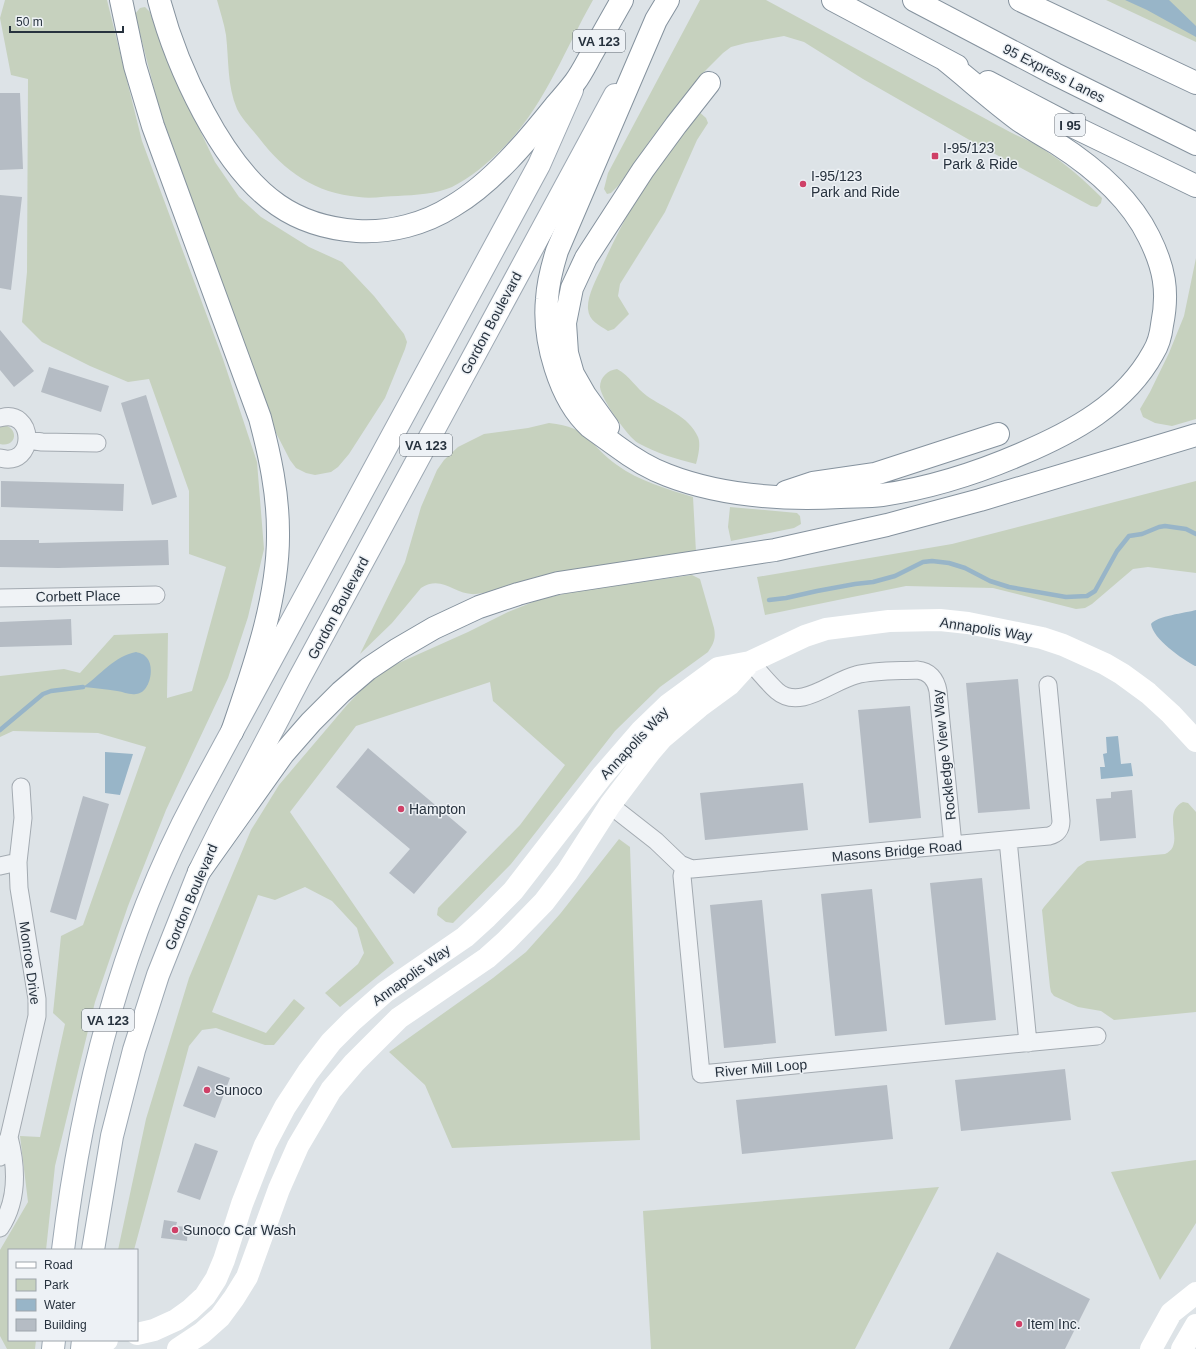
<svg xmlns="http://www.w3.org/2000/svg" width="1196" height="1349" font-family="Arial,sans-serif">
	<style>
		.green { fill: #c6d1be }
		.water { fill: #98b5c8 }
		.lines { fill: none; stroke-linecap: round; stroke-linejoin: round }
		.stream { stroke: #98b5c8; stroke-width: 4.5 }
		.building { fill: #b5bcc4 }
		.street-casing { stroke: #a3aab1; stroke-width: 19 }
		.primary-casing { stroke: #9da8b3; stroke-width: 24 }
		.highway-casing { stroke: #85929e; stroke-width: 24 }
		.street { stroke: #f0f3f6; stroke-width: 17 }
		.secondary { stroke: #fff; stroke-width: 22 }
		.primary { stroke: #fff; stroke-width: 22 }
		.highway { stroke: #fff; stroke-width: 22 }
		.poi-dot { fill: #cf4067; stroke: #edf1f5; stroke-width: 1.5 }
		.labels { text-anchor: middle; stroke-width: 3; stroke-linejoin: round; paint-order: stroke }
		.shield { fill: #edf1f5; stroke: #626b75; stroke-width: 1 }
		.shield-label { font-size: 13px; font-weight: bold; fill: #27323e }
		.street-label { font-size: 14px; fill: #27323e; stroke: #edf1f5 }
		.poi-label { font-size: 14px; fill: #27323e; stroke: #edf1f5; text-anchor: start }
	</style>
	<rect width="100%" height="100%" fill="#dde3e7"/>
	<path class="green" d="M5,0H107L142,141L223,359L257,462L264,549L248,617L228,678L166,810L128,906L95,1002L55,1166L46,1250H9V1340H36L35,1349H7L0,1336V1250L28,1202L20,1136L40,1137L65,1024L53,1013L61,936L83,925L146,747L98,733L13,731L0,737V676L64,669L80,673L114,635L168,633L167,698L192,691L226,567L189,554V491L149,379L128,382L90,366L42,342L22,322L27,272L28,79L11,75L0,18Z
		M217,0H593C564,51 544,107 502,149C488,163 470,178 452,187C436,194 415,195 398,196C386,196 372,199 359,197C315,193 285,172 259,138C252,129 242,119 237,109C227,85 229,61 226,35C224,23 220,11 217,0Z
		M700,0H766L1010,132C1021,138 1033,142 1043,149C1065,163 1084,180 1102,198L1101,203L1097,207L1091,206L973,142L863,79L804,42L784,36L746,43L731,47L723,53L704,72L679,102L651,139L619,185L611,193L607,194L604,189L608,173Z
		M1106,0H1196V42Z
		M145,7L150,12L155,27L185,99L215,162L239,197L261,217L309,247L342,262L374,296L404,334L407,342L405,349L385,398L349,454L338,467L331,472L315,475L306,473L296,468L290,460L275,431L159,108L135,14L140,8Z
		M697,110L706,118L708,123L697,140L665,212L620,284L618,296L629,314L614,329L608,331C599,325 589,321 588,309C587,296 596,280 601,269C618,230 639,192 663,157C673,140 685,125 697,110Z
		M1196,258V419L1172,426L1155,423L1143,417L1140,409L1150,392L1169,353L1184,316Z
		M617,369C630,376 636,388 647,396C664,408 689,416 698,437C701,444 698,457 696,464C676,459 656,453 638,443C628,437 601,399 600,387C600,377 608,370 617,369Z
		M549,423C591,427 588,445 617,465C639,481 667,489 693,497L696,552C644,559 592,565 540,576C519,581 498,592 476,594C455,596 443,574 421,588L392,623L360,654L405,562L421,507L437,470L444,460L458,447L484,434L528,428Z
		M5,425C20,430 15,448 0,444V426Z
		M1196,481V573L1148,567L1133,569L1092,604L1085,608L1076,609L993,588L906,586L765,615L757,577L952,544Z
		M730,507L797,513L800,516L801,524L794,528L731,541L728,527Z
		M692,575L700,579L714,628C716,638 714,643 708,652L660,687L615,731L511,864L453,923L446,922L437,915L438,908L520,825L565,765L493,701L490,682L356,726L290,812L394,963L340,1007L325,993L358,964L364,953L357,928L332,901L305,887L275,900L258,895L212,1012L266,1033L294,999L305,1008L274,1045H265L216,1028L202,1030L189,1046L134,1250H118L146,1119L189,978L251,830L279,785L347,705L370,681L392,666L468,632L508,612L538,600L576,591Z
		M1183,802L1188,803L1196,812V1012L1114,1020L1101,1011L1078,1007L1054,996L1051,992L1050,987L1042,910L1044,907L1078,867L1087,861L1165,854C1187,845 1160,813 1183,802Z
		M619,839L630,847L640,1140L452,1148L425,1085L389,1052L493,978L526,952L560,914Z
		M1196,1160V1223L1160,1280L1111,1172Z
		M939,1187L855,1349H651L643,1211Z"/>
	<path class="water" d="M1125,0H1169L1196,26V37L1147,10Z
		M1196,610V666H1195C1182,659 1153,639 1151,624C1157,616 1185,613 1196,610Z
		M136,652C140,653 144,654 147,658C155,667 150,693 136,694C129,695 124,692 117,691C106,689 94,688 83,687C101,675 114,656 136,652Z
		M1118,736L1121,764L1131,763L1133,776L1101,779L1100,767H1105L1103,754L1107,753L1106,737Z
		M105,752L133,754L120,795L105,793Z"/>
	<g class="lines">
		<path class="stream" d="M769,600L786,598L817,591L855,584L873,582L895,576L923,562L932,561L949,563L965,568L990,581L1009,587L1066,597L1087,596L1095,591L1117,551L1129,536L1142,534L1159,527L1165,526L1186,529L1196,534
			M0,730L43,694L51,691L83,687"/>
	</g>
	<path class="building" d="M0,93H20L23,169L0,170Z
		M0,195L22,197L11,290L0,288Z
		M0,330L34,371L14,387L0,370Z
		M49,367L109,386L101,412L41,392Z
		M146,395L177,497L152,505L121,403Z
		M1,481L124,484L123,511L1,507Z
		M0,540H39V543L168,540L169,565L58,568L0,567Z
		M71,619L72,645L0,647V622Z
		M1018,679L1030,809L978,813L966,683Z
		M910,706L921,818L869,823L858,710Z
		M368,748L467,832L414,894L389,873L410,849L336,787Z
		M803,783L808,830L705,840L700,793Z
		M1132,790L1136,838L1100,841L1096,799L1111,798V792Z
		M83,796L109,804L76,920L50,912Z
		M982,878L996,1020L945,1025L930,883Z
		M872,889L887,1031L835,1036L821,894Z
		M762,900L776,1043L724,1048L710,905Z
		M198,1066L230,1078L215,1118L183,1106Z
		M1065,1069L1071,1120L961,1131L955,1080Z
		M887,1085L893,1139L742,1154L736,1100Z
		M195,1143L218,1151L200,1200L177,1192Z
		M164,1220L177,1222L176,1226L188,1227L187,1241L161,1238Z
		M997,1252L1090,1299L1065,1349H949Z"/>
	<g class="lines">
		<defs>
			<path id="street" d="M0,418C35,407 37,468 0,458
				M28,440L42,442L97,443
				M0,598L156,595
				M750,662C759,671 767,682 777,691C800,711 832,681 856,675C874,670 898,671 917,670C929,671 936,679 938,691L953,845
				M610,805L656,841L680,864L692,869L1049,836C1057,834 1061,829 1061,821L1048,685
				M1008,840L1028,1043
				M0,866L18,862
				M684,867L682,876L701,1074L1097,1036
				M0,1157L9,1137L37,1016V999L19,888L18,862L23,818L21,787
				M0,1228C18,1201 17,1168 9,1137"/>
			<path id="primary" d="M63,1250C82,1094 121,938 196,798L539,165L572,90
				M93,1250L112,1136L134,1050L158,975L199,872L224,822L299,679L615,95
				M53,1349L54,1340
				M82,1349L83,1340"/>
			<path id="highway" d="M121,0L135,66L153,126L260,418C270,456 278,493 278,532C279,598 253,670 232,732
				M159,0C176,65 221,166 278,205C301,221 329,229 357,231C390,233 425,224 453,206C492,183 527,141 555,106C562,98 569,90 575,82C581,74 586,64 591,55C601,37 612,18 622,0
				M668,0L656,20L557,251C552,267 548,282 547,299C543,339 559,399 590,427C598,433 607,439 615,445C631,457 648,468 667,475C721,496 783,500 840,497C854,496 868,497 882,495C930,488 977,473 1021,454C1073,432 1125,404 1153,353C1158,345 1161,334 1162,325C1169,291 1164,267 1149,237C1130,198 1092,166 1056,143C1044,136 1032,129 1020,121C994,102 970,80 945,60
				M833,0L957,66
				M914,0L1055,74L1196,144
				M1020,0L1196,83
				M988,82L1070,125L1196,186
				M608,427L585,395L573,374L567,353L565,323L572,288L586,258L643,170L676,125L709,83
				M786,492L813,483L875,474L998,434
				M199,872L283,754L311,722L341,692L368,669L398,649L434,628L479,607L518,594L558,583L775,550L887,525L980,500L1196,435"/>
		</defs>
		<use href="#street" class="street-casing"/>
		<use href="#primary" class="primary-casing"/>
		<use href="#highway" class="highway-casing"/>
		<use href="#street" class="street"/>
		<path class="secondary" d="M137,1334L154,1330L176,1320L190,1310L205,1296L216,1279L224,1260L242,1204L265,1145L285,1107L308,1072L331,1042L352,1021L385,992L465,937L487,917L513,891L602,776L641,731L669,704L718,668L750,662L805,636L826,629L889,621L940,620L968,623L1042,638L1063,645L1105,664L1122,674L1148,693L1171,714L1196,741
			M94,1349L104,1341L107,1340
			M178,1349L202,1333L220,1317L234,1298L247,1277L279,1189L298,1146L331,1090L354,1063L399,1018L487,958L506,941L544,902L567,872L610,805L650,752L662,738L699,707L729,685L750,662
			M1151,1349L1171,1313L1196,1293
			M1182,1349L1196,1325"/>
		<use href="#primary" class="primary"/>
		<use href="#highway" class="highway"/>
	</g>
	<g class="poi-dot">
		<rect x="931" y="152" width="8" height="8" rx="2"/>
		<circle cx="803" cy="184" r="4"/>
		<circle cx="401" cy="809" r="4"/>
		<circle cx="207" cy="1090" r="4"/>
		<circle cx="175" cy="1230" r="4"/>
		<circle cx="1019" cy="1324" r="4"/>
	</g>
	<g class="labels">
		<g class="shield">
			<rect x="573" y="30" width="52" height="22" rx="3"/>
			<rect x="1055" y="114" width="30" height="22" rx="3"/>
			<rect x="400" y="434" width="52" height="22" rx="3"/>
			<rect x="82" y="1009" width="52" height="22" rx="3"/>
		</g>
		<g class="shield-label">
			<text x="599" y="46">VA 123</text>
			<text x="1070" y="130">I 95</text>
			<text x="426" y="450">VA 123</text>
			<text x="108" y="1025">VA 123</text>
		</g>
		<g class="street-label">
			<text transform="translate(1054 73) rotate(27)" y="5">95 Express Lanes</text>
			<text transform="translate(491 323) rotate(-62)" y="5">Gordon Boulevard</text>
			<text transform="translate(78 596) rotate(-1)" y="5">Corbett Place</text>
			<text transform="translate(338 608) rotate(-62)" y="5">Gordon Boulevard</text>
			<text transform="translate(986 629) rotate(9)" y="5">Annapolis Way</text>
			<text transform="translate(634 743) rotate(-47)" y="5">Annapolis Way</text>
			<text transform="translate(944 755) rotate(-96)" y="5">Rockledge View Way</text>
			<text transform="translate(897 851) rotate(-5)" y="5">Masons Bridge Road</text>
			<text transform="translate(191 897) rotate(-67)" y="5">Gordon Boulevard</text>
			<text transform="translate(30 963) rotate(82)" y="5">Monroe Drive</text>
			<text transform="translate(411 975) rotate(-36)" y="5">Annapolis Way</text>
			<text transform="translate(761 1068) rotate(-5)" y="5">River Mill Loop</text>
		</g>
		<g class="poi-label">
			<text x="943" y="153">I-95/123<tspan x="943" dy="16">Park &amp; Ride</tspan></text>
			<text x="811" y="181">I-95/123<tspan x="811" dy="16">Park and Ride</tspan></text>
			<text x="409" y="814">Hampton</text>
			<text x="215" y="1095">Sunoco</text>
			<text x="183" y="1235">Sunoco Car Wash</text>
			<text x="1027" y="1329">Item Inc.</text>
		</g>
	</g>
	<rect x="8" y="1249" width="130" height="92" fill="#edf1f5" stroke="#9ea5ac"/>
	<rect x="16" y="1262" width="20" height="6" fill="#ffffff" stroke="#9ea5ac"/>
	<text x="44" y="1269" font-size="12" fill="#27323e">Road</text>
	<rect x="16" y="1279" width="20" height="12" fill="#c6d1be" stroke="#9ea5ac"/>
	<text x="44" y="1289" font-size="12" fill="#27323e">Park</text>
	<rect x="16" y="1299" width="20" height="12" fill="#98b5c8" stroke="#9ea5ac"/>
	<text x="44" y="1309" font-size="12" fill="#27323e">Water</text>
	<rect x="16" y="1319" width="20" height="12" fill="#b5bcc4" stroke="#9ea5ac"/>
	<text x="44" y="1329" font-size="12" fill="#27323e">Building</text>
	<path d="M10 26v6h113v-6" fill="none" stroke="#27323e" stroke-width="2"/>
	<text x="16" y="26" font-size="12" fill="#27323e" stroke="#edf1f5" stroke-width="3" paint-order="stroke">50 m</text>
</svg>
